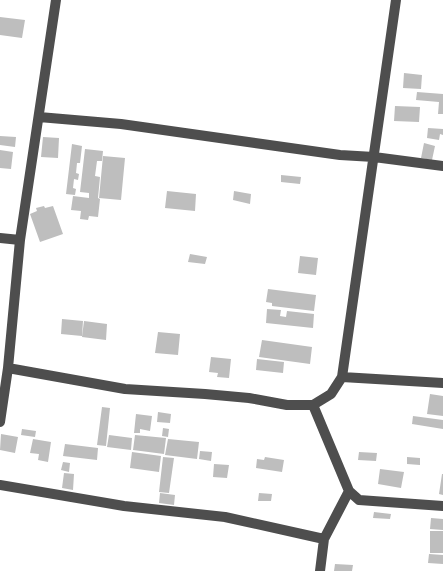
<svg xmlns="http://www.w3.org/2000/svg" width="443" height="571" font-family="'Golos Text',sans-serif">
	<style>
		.building { fill: #bebebe }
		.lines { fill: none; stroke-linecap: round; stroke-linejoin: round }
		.minor { stroke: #4e4e4e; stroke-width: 10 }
	</style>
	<rect width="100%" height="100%" fill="#fff"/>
	<path class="building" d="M0,17L25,20L22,38L0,35Z
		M404,73L422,75L421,89L403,88Z
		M417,92L443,94V114H438L439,102L416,100Z
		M395,106L420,107L419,122L394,121Z
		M428,128L443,129V135L440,134L439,140L427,138Z
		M0,136L16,137L15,147L0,145Z
		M43,137L59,138L58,158L41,157Z
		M424,143L435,146L432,160L421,158Z
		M72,144L82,146L80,163H77L76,173L79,174L78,180L74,179L73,188L76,189L75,195L66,194Z
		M85,149L103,151L102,161H97L95,176L100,177L98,198L100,199L98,217L89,216L88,220L80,219L81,211L71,210L73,196L89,198V193L80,192Z
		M0,150L13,152L11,169L0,168Z
		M103,156L125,158L121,200L99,198Z
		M281,175L301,177L300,184L281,182Z
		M167,191L196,194L195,211L165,208Z
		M234,191L251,194L250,204L233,200Z
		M44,206L45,208L53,206L63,234L40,242L30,214L37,211L36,208Z
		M190,254L207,257L205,264L188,262Z
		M300,256L318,258L316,275L298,273Z
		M268,289L316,295L314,311L272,306V303L266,302Z
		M267,309L281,310L280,316L286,317L287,311L314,314L313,328L266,323Z
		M62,319L83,321L82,336L61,334Z
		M84,321L107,324L106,340L82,337Z
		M158,332L180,334L178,355L155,353Z
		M262,340L312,347L310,364L259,357Z
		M211,357L231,359L229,378L217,377L218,373L209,372Z
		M257,359L284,362L283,373L256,370Z
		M430,394L443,396V416L427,414Z
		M102,407L110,408L106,446L97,445Z
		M158,412L171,414L170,423L157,422Z
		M136,414L152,416L150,431L140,429V433H134Z
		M413,416L443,420V429L412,424Z
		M163,428L169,429L168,437L162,436Z
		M22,429L36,431L35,437L21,435Z
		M1,434L18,437L15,453L0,450Z
		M109,435L132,438L131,450L107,447Z
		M135,435L166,438L164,454L133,450Z
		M33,439L51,442L48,462L38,460L39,454L30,453Z
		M168,439L199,442L197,459L165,455Z
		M65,444L98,448L97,460L63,456Z
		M200,451L212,452L211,461L199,459Z
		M132,452L161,456L159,472L130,468Z
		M359,452L377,453L376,461L358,460Z
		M163,457L174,458L169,493L159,492Z
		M265,457L284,460L282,472L256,468L257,459L264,460Z
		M407,457L420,458V465L407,464Z
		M63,462L70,463L69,472L61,470Z
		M214,464L229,465L227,478L213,477Z
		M380,469L404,472L401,488L378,484Z
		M64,473L74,474L73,490L62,488Z
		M442,474H443V495L439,494Z
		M160,493L175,495L174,505L159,503Z
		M259,493L272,494L271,501H258Z
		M374,512L391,514L390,519L373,518Z
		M431,518L443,519V530L430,529Z
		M430,531H443V553H430Z
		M429,554L443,555V564L428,563Z
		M335,564L353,565L352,571H334Z"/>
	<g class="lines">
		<path class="minor" d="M396,0L342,377L331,394L313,405L349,491L359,500L443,506
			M39,117L121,124L340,155L374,157L443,166
			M0,238L20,240
			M8,368L125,389L205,394L249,398L287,405H313
			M342,377L443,383
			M0,422L8,368L20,240L56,0
			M0,485L124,506L225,517L324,539
			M320,571L324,539L349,491"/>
	</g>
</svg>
